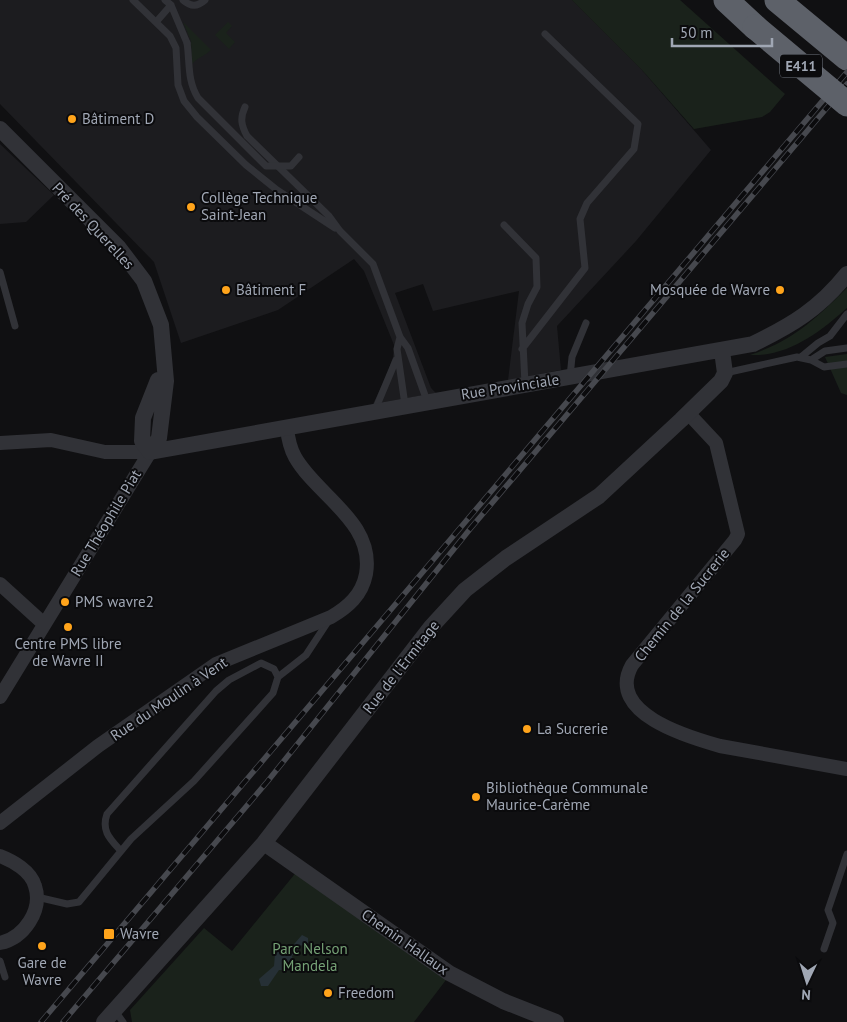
<svg xmlns="http://www.w3.org/2000/svg" width="847" height="1022" font-family="'PT Sans',sans-serif">
	<style>
		.built { fill: #1c1c1f }
		.green { fill: #1a221b }
		.water { fill: #263036 }
		.lines { fill: none; stroke-linecap: round; stroke-linejoin: round }
		.service { stroke: #313237; stroke-width: 7 }
		.minor { stroke: #313237; stroke-width: 14 }
		.tertiary { stroke: #313237; stroke-width: 16 }
		.motorway { stroke: #5d6169; stroke-width: 25 }
		.rail-casing { stroke: #46484e; stroke-width: 5.5 }
		.rail { stroke: #0b0b0d; stroke-width: 4; stroke-dasharray: 11; stroke-linecap: butt }
		.service-bridge { stroke: #313237; stroke-width: 7 }
		.motorway-bridge { stroke: #5d6169; stroke-width: 25 }
		.poi-dot { fill: #ffa41b; stroke: #0b0b0d; stroke-width: 2 }
		.labels { text-anchor: middle; stroke-width: 4; stroke-linejoin: round; paint-order: stroke }
		.shield { fill: #0b0b0d; stroke: #737882; stroke-width: 1 }
		.shield-label { font-size: 14px; font-weight: bold; fill: #a0a7b4 }
		.poi-label { font-size: 15px; fill: #a0a7b4; stroke: #0b0b0d; text-anchor: start }
		.street-label { font-size: 15px; fill: #a0a7b4; stroke: #0b0b0d }
		.park-label { font-size: 15px; fill: #75a175; stroke: #0b0b0d }
	</style>
	<rect width="100%" height="100%" fill="#101012"/>
	<path class="built" d="M0,0H572L642,70L711,150L636,241L557,326L561,370L508,380L519,291L433,311L423,284L395,293L431,388L436,393L373,404L386,377L393,357L394,345L364,271L354,259L278,310L181,343L154,262L0,104Z
		M0,144L54,195L26,222L0,224Z"/>
	<path class="green" d="M572,0H680L785,94L770,112L762,117L694,129L642,70Z
		M183,22L211,50C205,56 198,57 192,64L191,41Z
		M228,22L232,26L226,33L235,42L229,49L215,35Z
		M847,288V308C820,332 788,357 750,355C794,340 814,320 847,288Z
		M847,354V395L841,393L825,357Z
		M298,870L449,976L414,1022H132L130,1010L204,928L232,951Z"/>
	<path class="water" d="M302,935L308,938V943L302,945L292,956C295,966 289,971 279,970L268,986H261L259,979L274,966L275,954L280,950L288,951Z"/>
	<g class="lines">
		<path class="service" d="M133,0L170,36L176,48L178,85L184,101L197,117L246,165L277,190L335,228
			M165,0L171,5L187,43
			M183,0C191,7 197,7 205,0
			M157,21L171,5
			M245,107C240,118 241,125 247,136L329,216L340,231L373,264L400,337L408,348L427,401
			M504,225L536,258L537,287L528,304L522,323L525,384
			M0,272L15,326
			M400,337L397,349L405,405
			M522,349L585,268L580,219L587,203L634,149L638,124L545,34
			M801,357L818,343L830,336L847,314
			M811,360L825,351L847,348
			M725,373L797,357L811,360L824,367L847,364
			M570,377L572,357L586,323
			M375,410L396,360
			M278,677L306,655L329,620
			M37,897L67,904L79,902L131,839L194,781L273,693L278,677L274,669L261,663L229,680L216,691L107,814C101,831 110,839 121,851
			M824,949L833,923L828,910L847,854
			M0,961L5,977
			M115,1011L123,1022"/>
		<path class="minor" d="M688,413L716,443L738,534L735,540L632,665C605,713 688,737 720,746L847,769
			M0,443L51,440L105,452H150
			M0,584L44,624
			M0,697L150,452
			M0,823L98,746L216,664L331,617C348,607 362,595 366,574C375,522 317,496 295,457C290,448 288,438 287,428
			M0,856C13,861 31,871 35,886C43,910 24,938 0,943"/>
		<path class="tertiary" d="M0,129L119,248L144,281L161,325L166,381L159,438L150,452
			M150,452L753,344C792,325 819,309 847,274
			M150,452L142,441L143,418L158,380
			M264,843L449,973L503,1001L556,1022
			M104,1022L264,843L431,627L465,590L506,558L599,496L681,420L721,381L725,373L722,351"/>
		<path class="motorway" d="M726,0L755,27
			M777,0L847,58"/>
		<defs>
			<path id="rail" d="M41,1022L847,72
				M63,1022L267,782L470,529L847,84"/>
		</defs>
		<use href="#rail" class="rail-casing"/>
		<use href="#rail" class="rail"/>
		<path class="service-bridge" d="M187,43C190,63 187,80 198,98L266,166H291L299,157"/>
		<path class="motorway-bridge" d="M755,27L847,104"/>
	</g>
	<g class="poi-dot">
		<circle cx="72" cy="119" r="5"/>
		<circle cx="191" cy="207" r="5"/>
		<circle cx="226" cy="290" r="5"/>
		<circle cx="780" cy="290" r="5"/>
		<circle cx="65" cy="602" r="5"/>
		<circle cx="68" cy="627" r="5"/>
		<circle cx="527" cy="729" r="5"/>
		<circle cx="476" cy="797" r="5"/>
		<rect x="103" y="928" width="12" height="12" rx="2.5"/>
		<circle cx="42" cy="946" r="5"/>
		<circle cx="328" cy="993" r="5"/>
	</g>
	<g class="labels">
		<rect class="shield" x="780" y="54.5" width="42" height="23" rx="4"/>
		<g class="shield-label">
			<text x="801" y="71">E411</text>
		</g>
		<g class="poi-label">
			<text x="82" y="124">Bâtiment D</text>
			<text x="201" y="203">Collège Technique<tspan x="201" dy="17">Saint-Jean</tspan></text>
			<text x="236" y="295">Bâtiment F</text>
			<text x="770" y="295" text-anchor="end">Mosquée de Wavre</text>
			<text x="75" y="607">PMS wavre2</text>
			<text x="68" y="649" text-anchor="middle">Centre PMS libre<tspan x="68" dy="17">de Wavre II</tspan></text>
			<text x="537" y="734">La Sucrerie</text>
			<text x="486" y="793">Bibliothèque Communale<tspan x="486" dy="17">Maurice-Carème</tspan></text>
			<text x="120" y="939">Wavre</text>
			<text x="42" y="968" text-anchor="middle">Gare de<tspan x="42" dy="17">Wavre</tspan></text>
			<text x="338" y="998">Freedom</text>
		</g>
		<g class="street-label">
			<text transform="translate(93 226) rotate(47)" y="5">Pré des Querelles</text>
			<text transform="translate(510 387) rotate(-9)" y="5">Rue Provinciale</text>
			<text transform="translate(106 523) rotate(-59)" y="5">Rue Théophile Piat</text>
			<text transform="translate(682 605) rotate(-51)" y="5">Chemin de la Sucrerie</text>
			<text transform="translate(401 667) rotate(-52)" y="5">Rue de l'Ermitage</text>
			<text transform="translate(169 699) rotate(-34)" y="5">Rue du Moulin à Vent</text>
			<text transform="translate(405 942) rotate(35)" y="5">Chemin Hallaux</text>
		</g>
		<g class="park-label">
			<text x="310" y="954">Parc Nelson<tspan x="310" dy="17">Mandela</tspan></text>
		</g>
	</g>
	<g transform="translate(807 982) rotate(184)" stroke="#0b0b0d" stroke-width="4" paint-order="stroke">
	<path d="M0-4L9 19L0 12L-9 19Z" fill="#a0a7b4"/>
	<text y="-8" font-size="14" font-weight="bold" text-anchor="middle" fill="#a0a7b4">N</text>
	</g>
	<path d="M672 38v8h100v-8" fill="none" stroke="#a0a7b4" stroke-width="2.5"/>
	<text x="680" y="38" font-size="15" fill="#a0a7b4" stroke="#0b0b0d" stroke-width="4" paint-order="stroke">50 m</text>
</svg>
